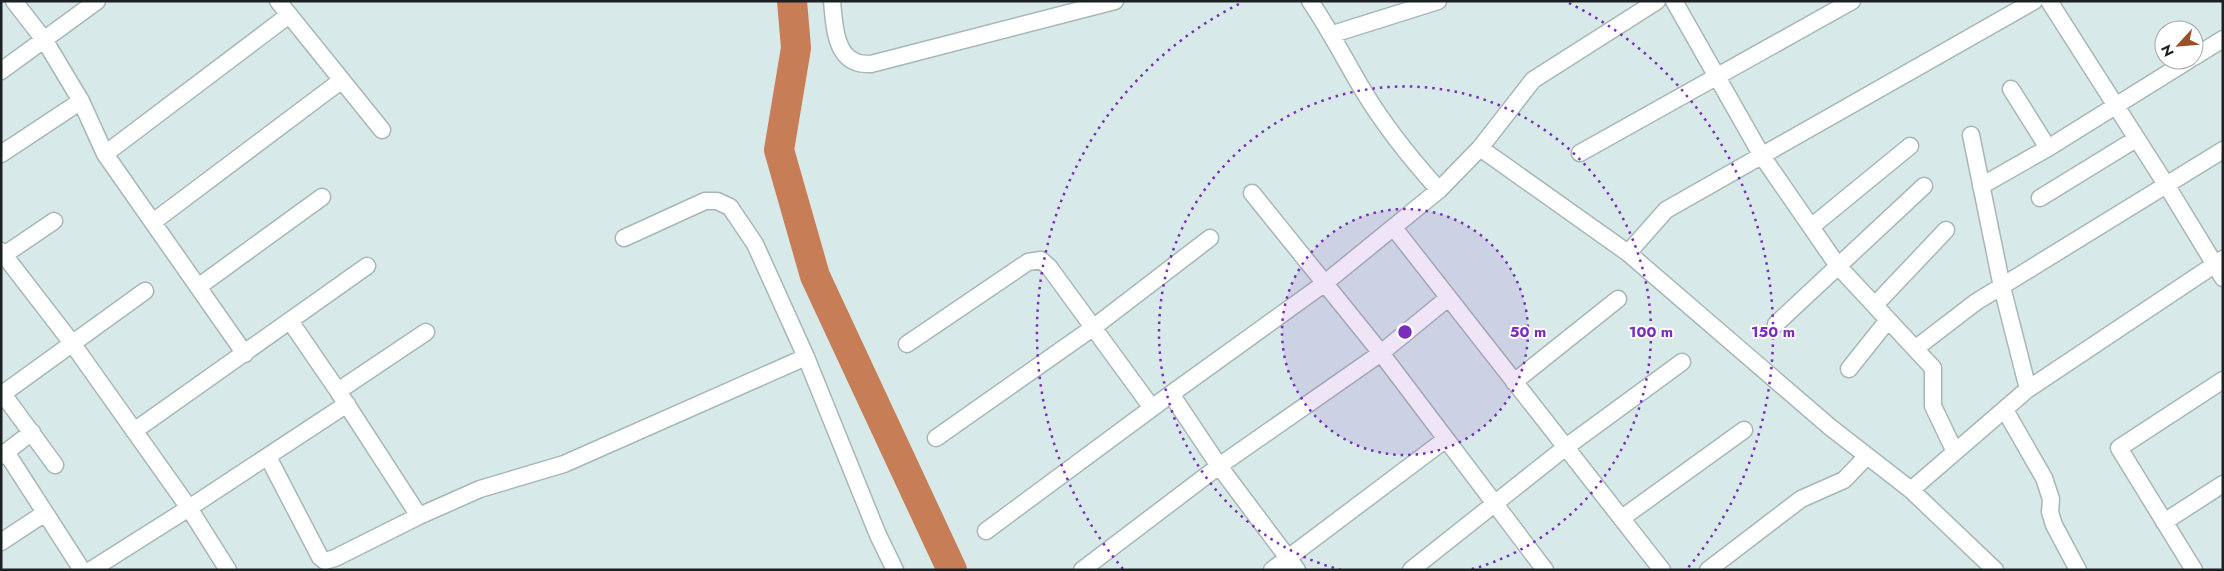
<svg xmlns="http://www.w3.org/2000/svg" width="2224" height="571" font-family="Jost,sans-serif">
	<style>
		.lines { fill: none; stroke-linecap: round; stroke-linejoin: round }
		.river { stroke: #c77d56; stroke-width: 30 }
		.minor-casing { stroke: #a7b7b7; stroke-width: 19 }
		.minor { stroke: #fff; stroke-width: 16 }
		.ring { fill: none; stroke: #7b2cbf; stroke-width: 2.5; stroke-dasharray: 2.5 5 }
		.centre { fill: #7b2cbf; stroke: #fff; stroke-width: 2.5 }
		.ring-label { font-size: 15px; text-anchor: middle; font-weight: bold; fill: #7b2cbf; stroke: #fff; stroke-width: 4; stroke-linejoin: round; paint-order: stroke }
	</style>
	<rect width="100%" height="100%" fill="#d8e9e9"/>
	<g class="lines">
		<path class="river" d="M792,1L796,48L779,150L815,276L952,570"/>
		<defs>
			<path id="minor" d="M14,1L45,41L81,101L105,154L245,354
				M278,1L382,130
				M832,1C834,20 834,54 856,62C860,64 866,64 871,64L1115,1
				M1310,1C1329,29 1344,58 1361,87C1383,124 1410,158 1439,190
				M1674,1L1762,156L1838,266L1933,368V406L1955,452
				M2049,1L2167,186L2223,278
				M1333,34L1438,1
				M2194,57L2223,39
				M1,71L97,1
				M2011,89L2048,148
				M1971,135L2002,287L2028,389
				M1480,148L1628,253L1830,427L1911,490L1995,570
				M1580,153L1852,1
				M1,154L81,101
				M105,154L289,15
				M1981,186L2048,148L2189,60
				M1252,193L1381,353L1545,570
				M2040,198L2136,139
				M153,222L342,80
				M1811,227L1910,146
				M1394,228L1662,570
				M624,238L705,201H717L730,207L755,244L806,357L878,535L895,570
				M1,251L72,343L189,508L228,570
				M1628,253L1666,210L2034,1
				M4,255L54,221
				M198,287L322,197
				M1875,305L1946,230
				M290,321L338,391L419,516
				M1776,324L1924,186
				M907,344L1028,262L1041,260L1049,267L1152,408
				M1916,348L1976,302L2223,150
				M1849,369L1888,320
				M1514,382L1618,299
				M338,391L426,332
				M3,394L55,465
				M1171,394L1219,466L1297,570
				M1,395L145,291
				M2005,410L2044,478L2051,499L2050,512L2054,525L2078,570
				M134,431L367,266
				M936,438L1094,327L1210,238
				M6,452L82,570
				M1,456L32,432
				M268,457L320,557L325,561L335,558L419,516L480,489L564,464L806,357
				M1911,490L2028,389L2223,259
				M1622,518L1744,430
				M2164,522L2223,484
				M986,531L1171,394L1325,283L1439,190L1480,148L1533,80L1657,1
				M1,542L45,513
				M91,570L189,508L347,404
				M1082,570L1219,466L1381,353L1448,298
				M1272,570L1446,439
				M1411,570L1566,447L1682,362
				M1708,570L1801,499L1844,480L1867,456
				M2194,570L2119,448L2223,380"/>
		</defs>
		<use href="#minor" class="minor-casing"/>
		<use href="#minor" class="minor"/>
	</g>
	<circle cx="1405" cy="332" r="123" fill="#7b2cbf" fill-opacity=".12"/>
	<g class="ring">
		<circle cx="1405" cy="332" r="123"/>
		<path d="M1341 570A246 246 0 1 1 1469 570"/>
		<path d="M1123 569A368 368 0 0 1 1241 3M1569 3A368 368 0 0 1 1687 569"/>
	</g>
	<circle cx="1405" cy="332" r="8" class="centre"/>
	<g class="ring-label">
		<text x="1528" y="337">50 m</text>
		<text x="1651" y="337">100 m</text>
		<text x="1773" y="337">150 m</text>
	</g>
	<rect width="2224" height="571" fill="none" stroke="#1b2122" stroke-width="5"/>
	<g transform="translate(2179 45) rotate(244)"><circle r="24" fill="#ffffff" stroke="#a4a6a7"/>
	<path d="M0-4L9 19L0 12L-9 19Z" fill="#985129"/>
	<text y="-8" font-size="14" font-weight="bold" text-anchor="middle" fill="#1b2122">N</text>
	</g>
</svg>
